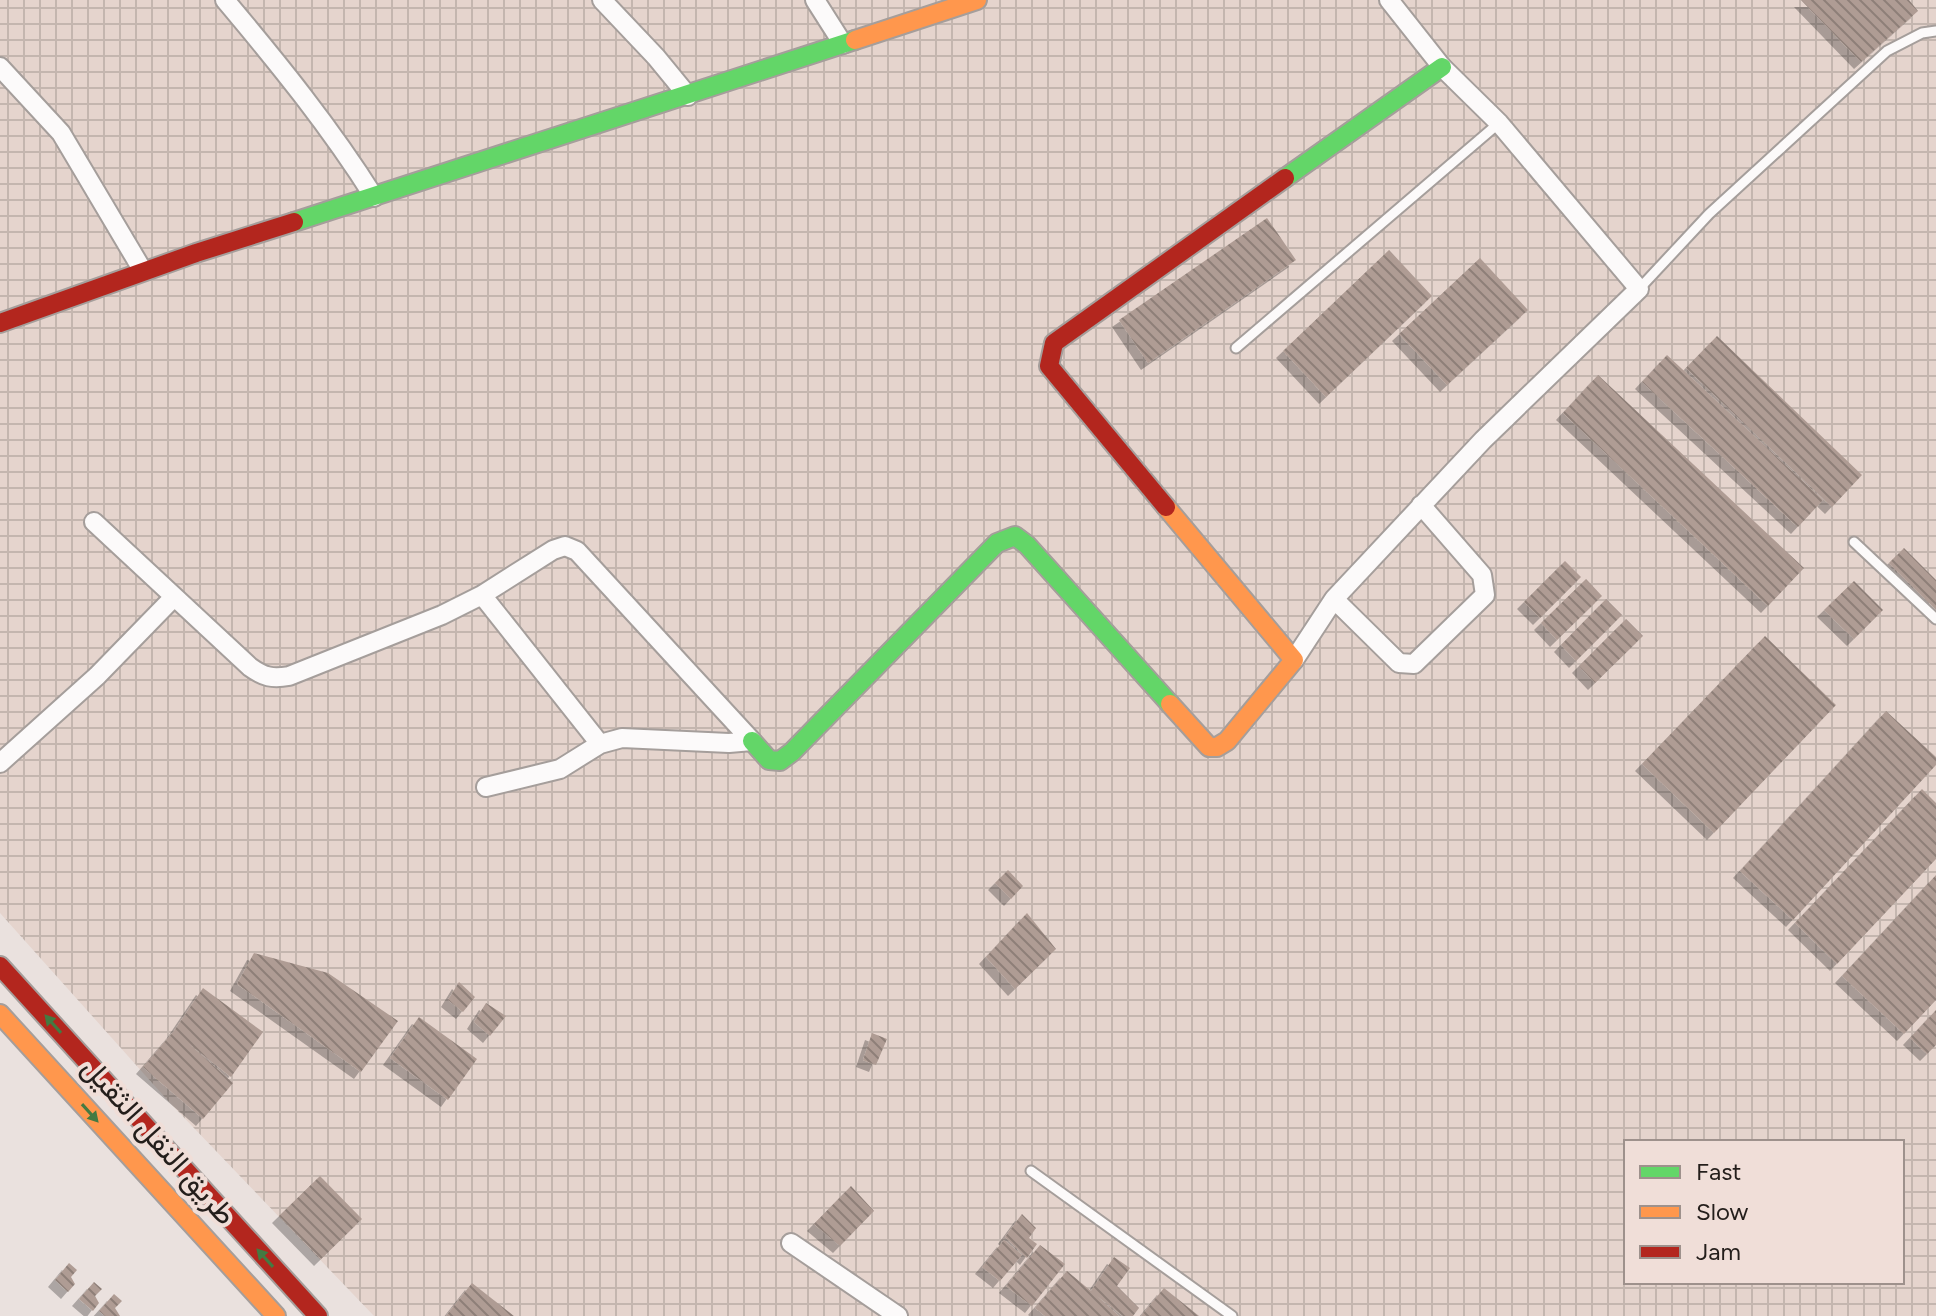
<svg xmlns="http://www.w3.org/2000/svg" width="1936" height="1316" font-family="Figtree,Vazirmatn,sans-serif">
	<style>
		.industrial { fill: url(#industrial-grid); fill-rule: evenodd }
		.building { fill: url(#building-back-hatch); filter: url(#shadow) }
		.lines { fill: none; stroke-linecap: round; stroke-linejoin: round }
		.lane-casing { stroke: #a59e9b; stroke-width: 13 }
		.street-casing { stroke: #a59e9b; stroke-width: 22 }
		.fast-casing { stroke: #a59e9b; stroke-width: 22 }
		.slow-casing { stroke: #a59e9b; stroke-width: 22 }
		.jam-casing { stroke: #a59e9b; stroke-width: 22 }
		.lane { stroke: #fcfafa; stroke-width: 9 }
		.street { stroke: #fcfafa; stroke-width: 18 }
		.fast { stroke: #63d668; stroke-width: 18 }
		.slow { stroke: #ff974d; stroke-width: 18 }
		.jam { stroke: #b3261e; stroke-width: 18 }
		.oneway { fill: #447a42 }
		.labels { text-anchor: middle; stroke-width: 8; stroke-linejoin: round; paint-order: stroke }
		.street-label { font-size: 30px; fill: #241e1b; stroke: #f0ded8 }
	</style>
	<defs>
		<pattern id="industrial-grid" width="8" height="8" patternUnits="userSpaceOnUse" patternTransform="scale(2)"><rect width="8" height="8" fill="#e5d4cd"/><path d="M0 4h8M4 0v8" fill="none" stroke="#c4b6af"/></pattern>
		<pattern id="building-back-hatch" width="6" height="6" patternUnits="userSpaceOnUse" patternTransform="scale(2)"><rect width="6" height="6" fill="#af9c94"/><path d="M-1 5l2 2M0 0l6 6M5-1l2 2" fill="none" stroke="#8e7f78"/></pattern>
		<filter id="shadow"><feDropShadow dx="-7" dy="7" stdDeviation="0" flood-color="#0004"/></filter>
	</defs>
	<rect width="100%" height="100%" fill="#eae1de"/>
	<path class="industrial" d="M0,0H1936V1316H374L170,1103L0,913ZM1626,1142H1902V1282H1626Z"/>
	<path class="building" d="M1801,0H1909L1918,11L1861,62Z
		M1267,218L1296,260L1148,363L1119,320Z
		M1389,250L1432,296L1326,397L1283,351Z
		M1480,258L1528,310L1447,385L1399,334Z
		M1717,336L1862,475L1832,507L1686,368Z
		M1667,355L1823,500L1798,527L1642,382Z
		M1598,375L1804,568L1768,606L1563,413Z
		M1904,548L1936,580V610L1889,563Z
		M1565,561L1581,577L1540,618L1524,602Z
		M1586,579L1602,596L1557,640L1541,623Z
		M1854,581L1883,610L1854,639L1824,610Z
		M1606,599L1622,615L1576,661L1561,645Z
		M1626,619L1643,636L1595,683L1579,666Z
		M1765,636L1836,705L1714,833L1642,764Z
		M1886,711L1936,757V765L1793,920L1740,871Z
		M1922,789L1936,803V859L1837,964L1795,923Z
		M1008,870L1023,886L1011,899L995,883Z
		M1936,875V1000L1904,1034L1842,976Z
		M1027,913L1056,949L1015,989L986,957Z
		M254,953L328,973L398,1021L361,1072L237,984Z
		M459,982L475,997L463,1012L448,1000Z
		M203,988L263,1032L231,1077L188,1043L233,1083L203,1119L143,1067L174,1031Z
		M486,1003L506,1016L490,1036L474,1022Z
		M1936,1010V1045L1927,1054L1910,1038Z
		M419,1017L477,1059L448,1100L390,1058Z
		M872,1033L887,1039L876,1065L863,1060Z
		M320,1176L362,1219L321,1259L279,1216Z
		M851,1186L874,1211L840,1246L814,1224Z
		M1022,1214L1036,1228L1029,1238L1037,1244L1027,1258L1005,1237Z
		M1004,1240L1022,1255L1000,1281L982,1267Z
		M1040,1245L1065,1264L1032,1306L1006,1286Z
		M1114,1257L1130,1268L1117,1286L1139,1308L1133,1316H1123L1097,1296L1119,1316H1045L1035,1308L1067,1271L1091,1291Z
		M69,1263L77,1270L71,1277L75,1284L68,1292L55,1280Z
		M94,1282L102,1289L95,1296L99,1303L93,1311L79,1299Z
		M472,1283L514,1316H446Z
		M1164,1288L1199,1316H1141Z
		M114,1294L122,1301L115,1308L120,1316H105L99,1311Z"/>
	<g class="lines">
		<defs>
			<path id="lane" d="M1639,289L1709,214L1887,51L1922,33L1936,31
				M1236,348L1499,123
				M1854,542L1936,619
				M1031,1171L1232,1316"/>
			<path id="street" d="M225,0C278,63 330,127 374,197
				M602,0L656,57L688,96
				M815,0L843,44
				M1389,0L1442,67L1499,123L1639,289L1483,440L1334,599L1399,663L1414,664L1485,595L1482,575L1421,505
				M0,67L61,133L143,271
				M94,522L250,667C264,677 272,679 289,676L442,615L482,595L553,550L565,546L577,551L752,741L729,743L622,738L600,744L560,769L486,787
				M482,595L600,744
				M1294,660L1334,599
				M0,763L97,676L173,598
				M791,1243L898,1316"/>
			<path id="fast" d="M1285,178L1442,67
				M294,222L855,40
				M752,741L769,760L780,761L792,752L997,543L1015,536L1027,545L1170,704"/>
			<path id="slow" d="M855,40L977,0
				M1166,507L1294,660L1227,741L1217,747H1209L1170,704
				M0,1014L276,1316"/>
			<path id="jam" d="M0,323L196,253L294,222
				M1166,507L1049,366L1054,343L1285,178
				M0,966L318,1316"/>
		</defs>
		<use href="#lane" class="lane-casing"/>
		<use href="#street" class="street-casing"/>
		<use href="#fast" class="fast-casing"/>
		<use href="#slow" class="slow-casing"/>
		<use href="#jam" class="jam-casing"/>
		<use href="#lane" class="lane"/>
		<use href="#street" class="street"/>
		<use href="#fast" class="fast"/>
		<use href="#slow" class="slow"/>
		<use href="#jam" class="jam"/>
	</g>
	<defs><path id="oneway-solid" d="M-6-.8H1V-3.2L6.5 0L1 3.2V.8H-6Z" transform="scale(2)"/></defs>
	<g class="oneway">
		<use href="#oneway-solid" transform="translate(53 1024) rotate(-132)"/>
		<use href="#oneway-solid" transform="translate(90 1113) rotate(48)"/>
		<use href="#oneway-solid" transform="translate(265 1258) rotate(-132)"/>
	</g>
	<g class="labels">
		<g class="street-label">
			<text transform="translate(159 1141) rotate(48)" y="10">طريق النقل الثقيل</text>
		</g>
	</g>
	<rect x="1624" y="1140" width="280" height="144" fill="#f0ded8" stroke="#9e918c" stroke-width="2"/>
	<rect x="1640" y="1166" width="40" height="12" fill="#63d668" stroke="#9e918c" stroke-width="2"/>
	<text x="1696" y="1180" font-size="24" fill="#241e1b">Fast</text>
	<rect x="1640" y="1206" width="40" height="12" fill="#ff974d" stroke="#9e918c" stroke-width="2"/>
	<text x="1696" y="1220" font-size="24" fill="#241e1b">Slow</text>
	<rect x="1640" y="1246" width="40" height="12" fill="#b3261e" stroke="#9e918c" stroke-width="2"/>
	<text x="1696" y="1260" font-size="24" fill="#241e1b">Jam</text>
</svg>
